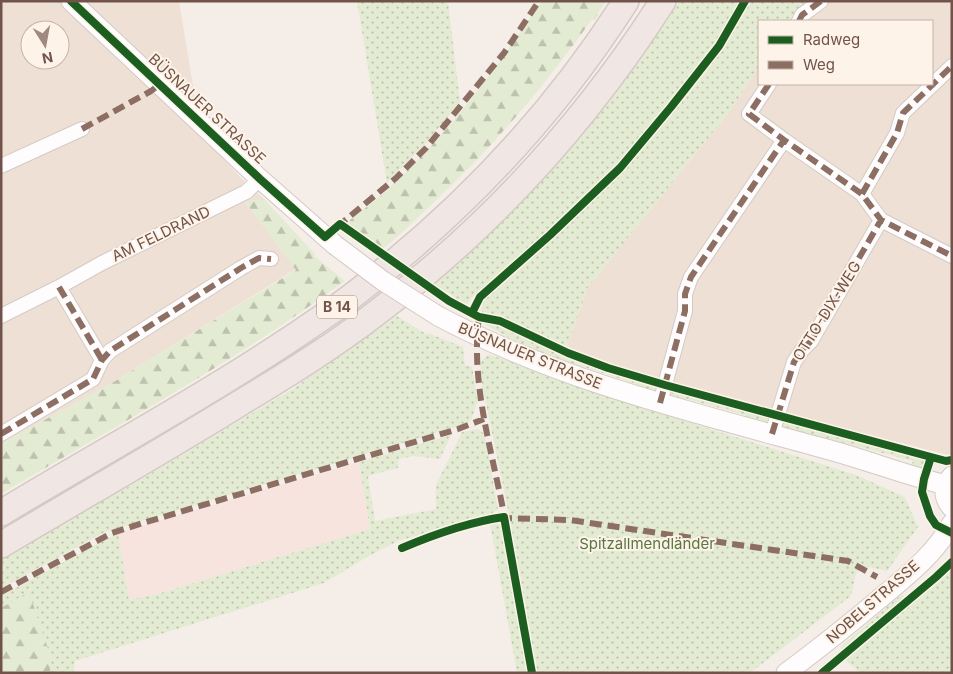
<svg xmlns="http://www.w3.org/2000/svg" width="953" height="674" font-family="Inter,sans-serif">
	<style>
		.residential { fill: #eee0d5; fill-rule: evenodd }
		.commercial { fill: #f8e4de }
		.grass { fill: url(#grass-dots) }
		.forest { fill: url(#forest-firs) }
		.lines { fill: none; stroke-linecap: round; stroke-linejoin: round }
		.street-casing { stroke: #d4cac5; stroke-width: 16 }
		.secondary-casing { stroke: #d4cac4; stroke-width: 21 }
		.highway-casing { stroke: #d4c9c5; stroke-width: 28 }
		.street { stroke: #fefcfc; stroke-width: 14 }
		.secondary { stroke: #fefcfc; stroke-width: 19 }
		.highway { stroke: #f0e6e4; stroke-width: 25 }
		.secondary-bridge-casing { stroke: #d4cac4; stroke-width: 21; stroke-linecap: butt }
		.secondary-bridge { stroke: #fefcfc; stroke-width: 19 }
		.quiet { stroke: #8d6e63; stroke-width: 6; stroke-dasharray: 12 6; stroke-linecap: butt }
		.cycleway-casing { stroke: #fef3e8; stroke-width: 11 }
		.cycleway { stroke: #1b5e20; stroke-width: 8 }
		.labels { text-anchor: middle; stroke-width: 4; stroke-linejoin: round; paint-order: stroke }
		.shield { fill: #fef3e8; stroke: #9c8379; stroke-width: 1 }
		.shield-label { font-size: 14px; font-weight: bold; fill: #725349 }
		.street-label { font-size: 15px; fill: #725349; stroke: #fef3e8 }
		.park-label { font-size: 15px; fill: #587842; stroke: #fef3e8 }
	</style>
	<defs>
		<pattern id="grass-dots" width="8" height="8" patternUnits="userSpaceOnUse" patternTransform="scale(1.25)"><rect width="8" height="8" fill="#e4ebd3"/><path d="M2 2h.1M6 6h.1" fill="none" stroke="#bdc1ad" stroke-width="1.8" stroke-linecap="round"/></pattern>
		<pattern id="forest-firs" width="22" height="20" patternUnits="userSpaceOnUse" patternTransform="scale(1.25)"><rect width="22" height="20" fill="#e4ebd3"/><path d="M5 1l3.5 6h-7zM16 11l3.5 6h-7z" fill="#bdc1ad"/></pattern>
	</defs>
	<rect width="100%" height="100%" fill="#f5eee8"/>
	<path class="residential" d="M1,1H179L201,135L245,182L265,200H255L245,202L296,269L112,383L1,444ZM30,30H60V60H30Z
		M813,1H952V456L658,381L566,349L588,287L730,111L759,66V84H932V21H788Z"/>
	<path class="commercial" d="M359,462L370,529L161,593L129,600L118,533Z"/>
	<path class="grass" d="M357,1H448L460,102L425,144L387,183Z
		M680,1H741L716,44L669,105L617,166L547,235L478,296L472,297L467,304L432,284C464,255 497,227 527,195C567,154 603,109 636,62L638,63Z
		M750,1H813L788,21H759V66L730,111L588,287L566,349L506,321L483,314L480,308L483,299L607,186L672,111L721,49Z
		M397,316L426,334L428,333L463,347L465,365L472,367L478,401L471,420L459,426L105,532L1,588V558L119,490L120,491L128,487L291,390Z
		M488,322L505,326L518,333L581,361L654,384L658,389L653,392L635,388L636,384L572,363L570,366L522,345L484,324Z
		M490,355L531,368L584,389L856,475L905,497L918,527L887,571L863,566L856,574L851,596L750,673H535L508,510L482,384C481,374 476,358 490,355Z
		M668,389L767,415L770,417L767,423L761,424L744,419L745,415L687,399L685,403L670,397Z
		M787,420L821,431L915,455L925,461L922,468L920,469L912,465L913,461L818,436L816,440L785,429L782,424L783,421Z
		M478,429L482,432L485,437L498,509L488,516L398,541L367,557L324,583L75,661L74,673H1V596L118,533L129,600L161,593L370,529L359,462L451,435L440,459L414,456L399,459L398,468L368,476L375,521L436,509V485L462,432Z
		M490,523L501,524L529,673H517Z
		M952,568V662L949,665L952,668V673H860L844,659Z
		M902,594L906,598L842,651L840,647Z"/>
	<path class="forest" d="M542,1H606L594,20L592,19C545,86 492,148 432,204C415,220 399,237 381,250L351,228L349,224L350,220C367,207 385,193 400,178C455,126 499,63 542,1Z
		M255,200H265L315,254L314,256L345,281C236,361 117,425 1,494V444L112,383L296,270L245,202Z
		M29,592L50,655V673H1V608Z"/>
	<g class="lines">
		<defs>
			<path id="street" d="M799,21L802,15L821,1
				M769,84L749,114L784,140L862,194L881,220L952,256
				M1,166L82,129
				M862,194L897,133L903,113L952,66
				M59,287L102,360
				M1,316L59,287L102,263L246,192L260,179
				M660,403L685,311V294L691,277L784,140
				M1,434L93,379L102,360L110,351L241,268L259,258L271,259
				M772,434L794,362L802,350L811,341L881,220"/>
			<path id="secondary" d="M71,1L260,179L335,245
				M438,316C556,379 687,411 815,446C859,457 901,474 946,485
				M952,476C942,486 943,498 952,508
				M786,673C817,650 847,626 877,601C904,578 935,555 952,523"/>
			<path id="highway" d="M1,513C110,447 223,387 327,314C350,299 371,281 392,264C483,189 563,100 626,1
				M1,545C80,498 159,453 237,405C285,376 334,346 379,311C491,226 587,120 663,1"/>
		</defs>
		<use href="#street" class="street-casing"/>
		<use href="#secondary" class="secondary-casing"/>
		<use href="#highway" class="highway-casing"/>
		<use href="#street" class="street"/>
		<use href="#secondary" class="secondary"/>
		<use href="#highway" class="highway"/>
		<defs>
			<path id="secondary-bridge" d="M335,245L383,281L438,316"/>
		</defs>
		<use href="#secondary-bridge" class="secondary-bridge-casing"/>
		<use href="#secondary-bridge" class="secondary-bridge"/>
		<path class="quiet" d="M799,21L802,15L821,1
			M769,84L749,114L784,140L862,194L881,220L952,256
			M82,129L151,91L160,84
			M862,194L897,133L903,113L952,66
			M337,227L396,178L426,148L504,53L539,1
			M59,287L102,360
			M479,317C470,385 493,453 505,520
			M660,403L685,311V294L691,277L784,140
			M1,434L93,379L102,360L110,351L241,268L259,258L271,259
			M772,434L794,362L802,350L811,341L881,220
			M500,518L570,520L848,561L877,577
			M1,592L112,533L143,523L458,429L484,419"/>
		<defs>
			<path id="cycleway" d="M71,1L260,179L325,237L340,224L449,301L479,317L500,321L568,353L608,368L665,385L931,457L946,461L952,460
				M472,313L480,297L550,235L620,168L671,107L719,46L745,1
				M931,457L924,479L922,492L930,516L936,525L952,533
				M402,548C435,534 469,522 504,517L532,673
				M822,673L936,577L952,562"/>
		</defs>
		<use href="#cycleway" class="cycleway-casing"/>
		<use href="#cycleway" class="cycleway"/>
	</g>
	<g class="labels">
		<rect class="shield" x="317" y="295.5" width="40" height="23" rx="4"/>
		<g class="shield-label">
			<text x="337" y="312">B 14</text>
		</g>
		<g class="street-label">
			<text transform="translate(207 109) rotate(43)" y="5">BÜSNAUER STRASSE</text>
			<text transform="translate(161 234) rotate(-26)" y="5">AM FELDRAND</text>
			<text transform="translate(827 311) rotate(-58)" y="5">OTTO-DIX-WEG</text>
			<text transform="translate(530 356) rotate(22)" y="5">BÜSNAUER STRASSE</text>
			<text transform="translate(873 602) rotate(-41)" y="5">NOBELSTRASSE</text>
		</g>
		<g class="park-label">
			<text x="647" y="549">Spitzallmendländer</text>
		</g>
	</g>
	<rect width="953" height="674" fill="none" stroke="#725349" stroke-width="5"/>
	<rect x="758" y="20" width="175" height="65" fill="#fef3e8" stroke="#c6b3a8"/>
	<rect x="768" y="36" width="25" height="8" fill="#1b5e20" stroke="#c6b3a8"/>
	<text x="803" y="45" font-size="15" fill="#725349">Radweg</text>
	<rect x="768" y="61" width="25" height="8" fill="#8d6e63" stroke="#c6b3a8"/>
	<text x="803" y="70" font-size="15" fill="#725349">Weg</text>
	<g transform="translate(45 45) rotate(169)"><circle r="24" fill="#fef3e8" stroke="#c6b3a8"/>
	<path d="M0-4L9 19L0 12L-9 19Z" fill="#a08981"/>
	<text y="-8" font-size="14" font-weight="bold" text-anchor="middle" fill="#725349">N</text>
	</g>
</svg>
